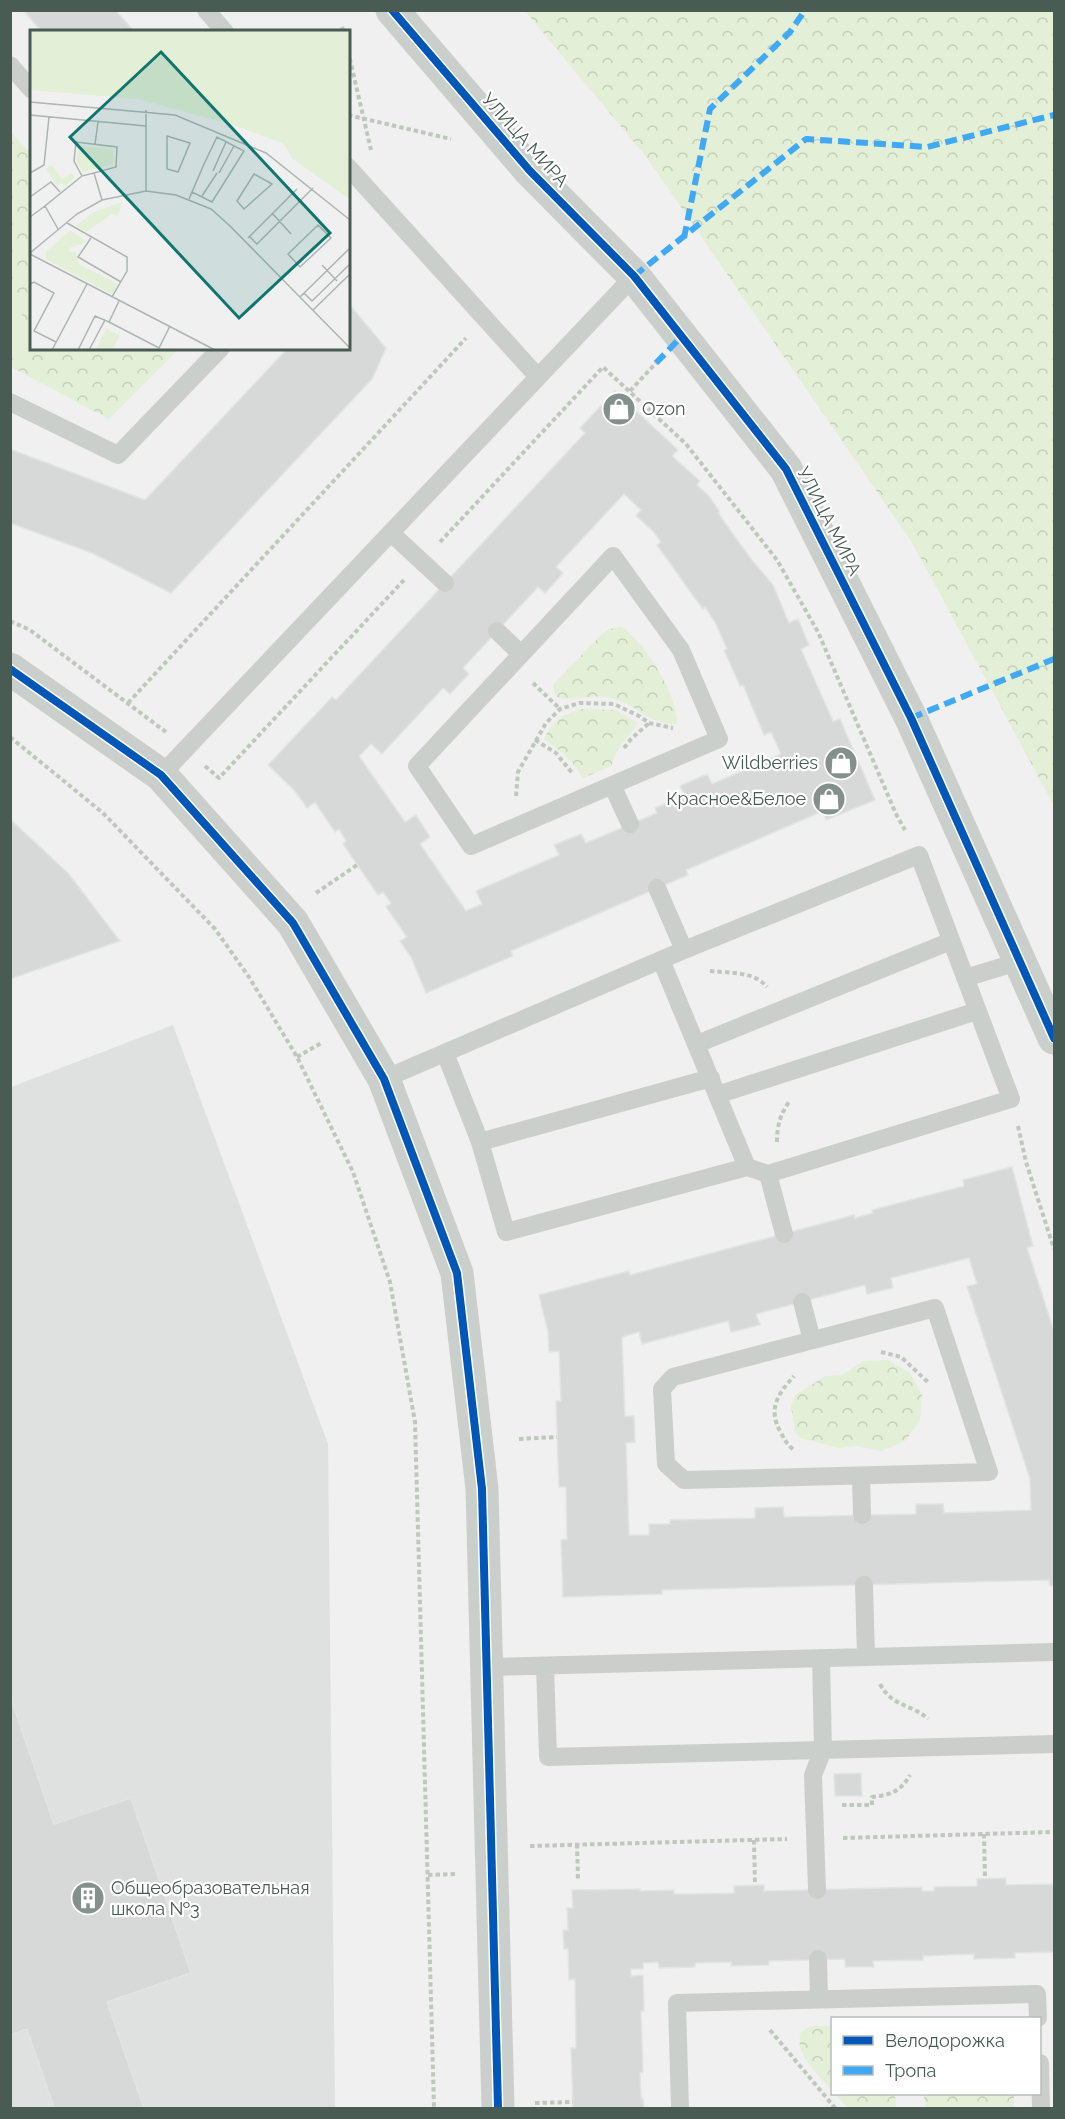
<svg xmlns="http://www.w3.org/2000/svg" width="1065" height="2119" font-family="Raleway,sans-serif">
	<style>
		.education { fill: #dfe0e0 }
		.forest { fill: url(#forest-crowns) }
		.garden { fill: #e3efd6 }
		.building { fill: #d7d9d8; stroke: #e2e3e3; stroke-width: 1.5; fill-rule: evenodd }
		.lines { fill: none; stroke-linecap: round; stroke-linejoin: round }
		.path { stroke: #bfc8bc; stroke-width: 4; stroke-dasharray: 4.5 3; stroke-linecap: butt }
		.lane { stroke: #cacfcc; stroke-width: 18 }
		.street { stroke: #cacfcc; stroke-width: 33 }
		.quiet { stroke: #3fa9f5; stroke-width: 6; stroke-dasharray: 12 6; stroke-linecap: butt }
		.cycleway-casing { stroke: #fff; stroke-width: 11 }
		.cycleway { stroke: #0057b8; stroke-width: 8 }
		.labels { text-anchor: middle; stroke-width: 4.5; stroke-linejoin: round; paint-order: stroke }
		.street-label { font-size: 18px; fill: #485c54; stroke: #fff }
		.poi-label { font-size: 18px; fill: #485c54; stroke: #fff; text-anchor: start }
		.inset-road { fill: none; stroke: #adb5b2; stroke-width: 1.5 }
		.view { fill: #0f766e; fill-opacity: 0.15; stroke: #0f766e; stroke-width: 3 }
		.inset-edge { fill: none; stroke: #485c54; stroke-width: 3 }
	</style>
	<defs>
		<pattern id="forest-crowns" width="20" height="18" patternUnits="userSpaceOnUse" patternTransform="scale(1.5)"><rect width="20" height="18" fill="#e3efd6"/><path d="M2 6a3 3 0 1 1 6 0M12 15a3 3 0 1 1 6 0" fill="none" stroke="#c4cfba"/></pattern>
	</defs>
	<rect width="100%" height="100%" fill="#f1f0f1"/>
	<path class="education" d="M173,1025L328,1444L335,2108H11V1087Z"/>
	<path class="forest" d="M525,11H1054V806L913,544L647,158Z
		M10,131L31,154L32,348H180L109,419L11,367Z
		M621,627C644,640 679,697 677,724C651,726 636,704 611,698C594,693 569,703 555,696L553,685L600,636L609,629Z
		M580,709L615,710L638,723L618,749L611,766L583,778C573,761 560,750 544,739C554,720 560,716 580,709Z
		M889,1360L910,1373L922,1395L920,1421L905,1441L881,1451L857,1446L838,1448L801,1438L795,1432L791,1406L795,1395L826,1376L842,1375L863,1361Z
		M811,2026H832V2091C819,2074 793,2055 801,2032Z
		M835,2094H895L896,2108H847Z
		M924,2094H1014V2108H925Z"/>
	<path class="garden" d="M10,300L31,326L32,348H34L28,360L11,351Z"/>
	<path class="building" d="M23,10H115L135,32H42Z
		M348,303L386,348L372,379L171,593L92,553L10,523V449L145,500L288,348H348Z
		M615,391L678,450L672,456L700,481L697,485L709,496L720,512L718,513L751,559L773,585L789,623L798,619L809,645L801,649L833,721L840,719L875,800L826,820L823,811L770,834L686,870L688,875L511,951L513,956L426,993L411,957L400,941L407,937L386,907L391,903L383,892L378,895L343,844L346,841L339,829L335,832L315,802L307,808L295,791L268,765L332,697L336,700L585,433L580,428ZM624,494L641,510L636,516L653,531L661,542L657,545L694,597L703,609L705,607L715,622L727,649L724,650L740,686L743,685L764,735L771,732L781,754L712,784L707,774L680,786L685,796L655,808L657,813L586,843L581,834L554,845L559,855L476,891L482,904L466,911L420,844L430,837L416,815L405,822L359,756L371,744L382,754L443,688L450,694L469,674L463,668L538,587L545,593L557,580L563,573L556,567Z
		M10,819L68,873L120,941L10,979Z
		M1012,1167L1033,1246L1027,1248L1054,1331V1586H1050L1049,1580L662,1590V1594L563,1597L561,1540L567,1539L566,1487H559L556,1401H561L559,1351L549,1352L548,1332L539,1295L629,1271L630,1275L854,1215L855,1218L873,1213L872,1210L964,1186L963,1180ZM969,1258L977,1284L967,1286L1030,1479L1031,1510L944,1513L943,1504H916V1514L784,1517L783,1507L755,1508V1518L670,1520V1524H649V1535H629L626,1443L635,1442L634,1416H625L622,1337L639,1332L642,1344L728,1321L731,1332L760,1325L756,1314L865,1285L867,1294L893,1288L891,1278Z
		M10,1696L54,1824L131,1798L191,1973L107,2002L144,2108H54L27,2029L10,2035Z
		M861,1773L862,1796H835L834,1774Z
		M1006,1878V1885L1054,1884V1952L1015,1953V1958L974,1959V1954L923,1956V1960L873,1961L874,1967H845V1959L769,1961V1965L731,1966V1962L695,1963V1967L659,1968L658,1962L643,1963V1969H631V1976L643,1975L644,2011H641L643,2072L640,2073L641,2098L643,2099L644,2108H573L571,2048H576L575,1979L569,1980L568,1949H564L563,1930H568L567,1908H573L572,1890L640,1889V1891L674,1890V1894H693L734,1893V1886L764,1885V1891L922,1887V1891H934V1887L977,1886V1879Z"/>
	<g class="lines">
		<path class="path" d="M342,27L344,32
			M348,51L371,150
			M348,115L451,139
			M630,391L656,363
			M440,542L603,367L686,444L777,560L818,632L896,814L905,830
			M10,621L30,630L166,732
			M533,683L560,709
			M128,703L466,338
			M10,737L103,813L215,929L249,977L297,1057L353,1172L390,1282L415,1422L434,2108
			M535,740L556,753L572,773
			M624,748L631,739L649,723
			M205,766L219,778L404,580
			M516,796L518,772L546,723L560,709L580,703L614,704L639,716L649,723L673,728
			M316,893L357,865
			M710,971C729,973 754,971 767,987
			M297,1057L323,1042
			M1018,1126L1026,1162L1054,1249
			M777,1142C777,1126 780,1115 789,1102
			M881,1352L901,1357L929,1383
			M519,1439L557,1437
			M793,1449C787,1445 785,1440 781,1433C767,1409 778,1394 794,1376
			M880,1684C892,1707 912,1704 928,1719
			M842,1805H872V1797C891,1795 901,1791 910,1775
			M984,1834L985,1878
			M843,1838L1054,1832
			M754,1840L755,1885
			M577,1844L578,1880
			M530,1846L787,1839
			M428,1875L458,1874
			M770,2030L835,2108
			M535,2103L573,2102"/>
		<path class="lane" d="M206,10L225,32
			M10,65L32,90
			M348,167L538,377
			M10,402L118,455L221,348
			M391,533L445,583
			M613,556L681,650L719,739L471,846L417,766Z
			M497,631L521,654
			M161,775L634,276
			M612,785L630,824
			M657,888L684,950
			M661,960L747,1167
			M965,978L1021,961
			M697,1044L951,941
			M384,1079L684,950L919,855L1011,1099L768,1174L747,1167L506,1232L480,1142L445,1053
			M717,1095L977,1011
			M480,1142L711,1078
			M768,1174L784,1234
			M802,1302L812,1340
			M935,1308L989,1472L684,1480L666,1464L662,1389L673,1377Z
			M861,1476L862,1515
			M864,1585L866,1657
			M545,1666L548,1757L1054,1744
			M487,1667L1054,1652
			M817,1890L813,1775L823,1750L821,1658
			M818,1959L819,1999
			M1040,2063L1041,2108
			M680,2108L677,2003L1037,1994L1038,2018"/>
		<path class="street" d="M392,10L530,171L634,276L786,469L911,718L1054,1038
			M10,669L161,775L293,923L384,1079L457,1273L482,1489L498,2108"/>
		<path class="quiet" d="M684,238L710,109L790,32L805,10
			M634,276L806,139L927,147L1054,115
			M656,363L682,336
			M911,718L1054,659"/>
		<defs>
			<path id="cycleway" d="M392,10L530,171L634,276L786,469L911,718L1054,1038
				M10,669L161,775L293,923L384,1079L457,1273L482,1489L498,2108"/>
		</defs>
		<use href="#cycleway" class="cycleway-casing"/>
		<use href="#cycleway" class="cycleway"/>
	</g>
	<defs>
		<symbol id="shop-disc" viewBox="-11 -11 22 22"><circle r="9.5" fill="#83908b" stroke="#fff"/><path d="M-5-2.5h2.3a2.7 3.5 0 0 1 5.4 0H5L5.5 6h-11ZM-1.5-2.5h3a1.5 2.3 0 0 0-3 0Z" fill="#fff"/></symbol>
		<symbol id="building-disc" viewBox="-11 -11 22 22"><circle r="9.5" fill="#83908b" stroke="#fff"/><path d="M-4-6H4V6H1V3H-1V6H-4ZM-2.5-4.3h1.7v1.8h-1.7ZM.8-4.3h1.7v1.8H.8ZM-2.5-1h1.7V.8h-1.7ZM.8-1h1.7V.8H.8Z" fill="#fff"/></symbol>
	</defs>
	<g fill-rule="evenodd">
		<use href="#shop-disc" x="600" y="390" width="38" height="38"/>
		<use href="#shop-disc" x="822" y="744" width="38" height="38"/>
		<use href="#shop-disc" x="810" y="780" width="38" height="38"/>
		<use href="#building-disc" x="69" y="1879" width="38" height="38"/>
	</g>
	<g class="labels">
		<g class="street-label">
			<text transform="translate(525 140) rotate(48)" y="6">УЛИЦА МИРА</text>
			<text transform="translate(829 521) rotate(63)" y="6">УЛИЦА МИРА</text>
		</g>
		<g class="poi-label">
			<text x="642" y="415">Ozon</text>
			<text x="818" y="769" text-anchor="end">Wildberries</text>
			<text x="806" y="805" text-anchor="end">Красное&amp;Белое</text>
			<text x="111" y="1894">Общеобразовательная<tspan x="111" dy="21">школа №3</tspan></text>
		</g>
	</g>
	<g transform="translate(30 30)">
		<rect width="320" height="320" fill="#f1f0f1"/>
		<path d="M22,135L32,149L42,143L45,147L35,156L32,152L27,156L16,139ZM92,172L88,186L82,184L56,202L46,196L62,183ZM40,200L57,212L39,218L40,222H46L49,234L88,254L83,265L16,229V222Z" fill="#e3efd6"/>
		<path d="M0,0H319V169L262,128L254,114L207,96L108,69L0,60ZM48,116L83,119V134L53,142L46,131ZM76,299L90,305L83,319H66Z" fill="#e3efd6"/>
		<path class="inset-road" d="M0,72L145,85L236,123L320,190M0,85L116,96M137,106L160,113L148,142L137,139ZM65,114L68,92M183,141L196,112M0,143L14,135L19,87M64,143L52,146L44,131L46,112L87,117L86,137L64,143L72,170M189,143L204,116M224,144L242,154L214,179L207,171ZM116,161V80M172,166L187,143M0,167L21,152L30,162M159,169L174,134L187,107L214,121L182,172L162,162M242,183L261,204M0,187L15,176M37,193L97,227V241L82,267M288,195L301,208L270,237L258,224ZM28,199L15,176L52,146M219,206L227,214L283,158M61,208L48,227L91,252M218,208L267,159M0,223L47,184L72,170L116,161L146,165L181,179L200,196L320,318M0,224L185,320M292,235L307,251M0,254L4,252L24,263L4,301L26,312M274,263L282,271L320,234M270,267L320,218M283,280L320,244M79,292L129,318L140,296M22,320L57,254M48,320L65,286L79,292L89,271M59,320L75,290"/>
		<path class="view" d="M131,22L300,203L209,288L40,107Z"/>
		<rect width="320" height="320" class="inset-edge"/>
	</g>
	<rect width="1065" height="2119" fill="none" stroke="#485c54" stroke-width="24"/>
	<rect x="831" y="2017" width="210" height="78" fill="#ffffff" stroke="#b6bebb" stroke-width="1.5"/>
	<rect x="843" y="2036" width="30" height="9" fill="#0057b8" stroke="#b6bebb" stroke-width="1.5"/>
	<text x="885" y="2047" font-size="18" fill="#485c54">Велодорожка</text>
	<rect x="843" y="2066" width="30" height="9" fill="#3fa9f5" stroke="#b6bebb" stroke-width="1.5"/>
	<text x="885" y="2077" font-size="18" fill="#485c54">Тропа</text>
</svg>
